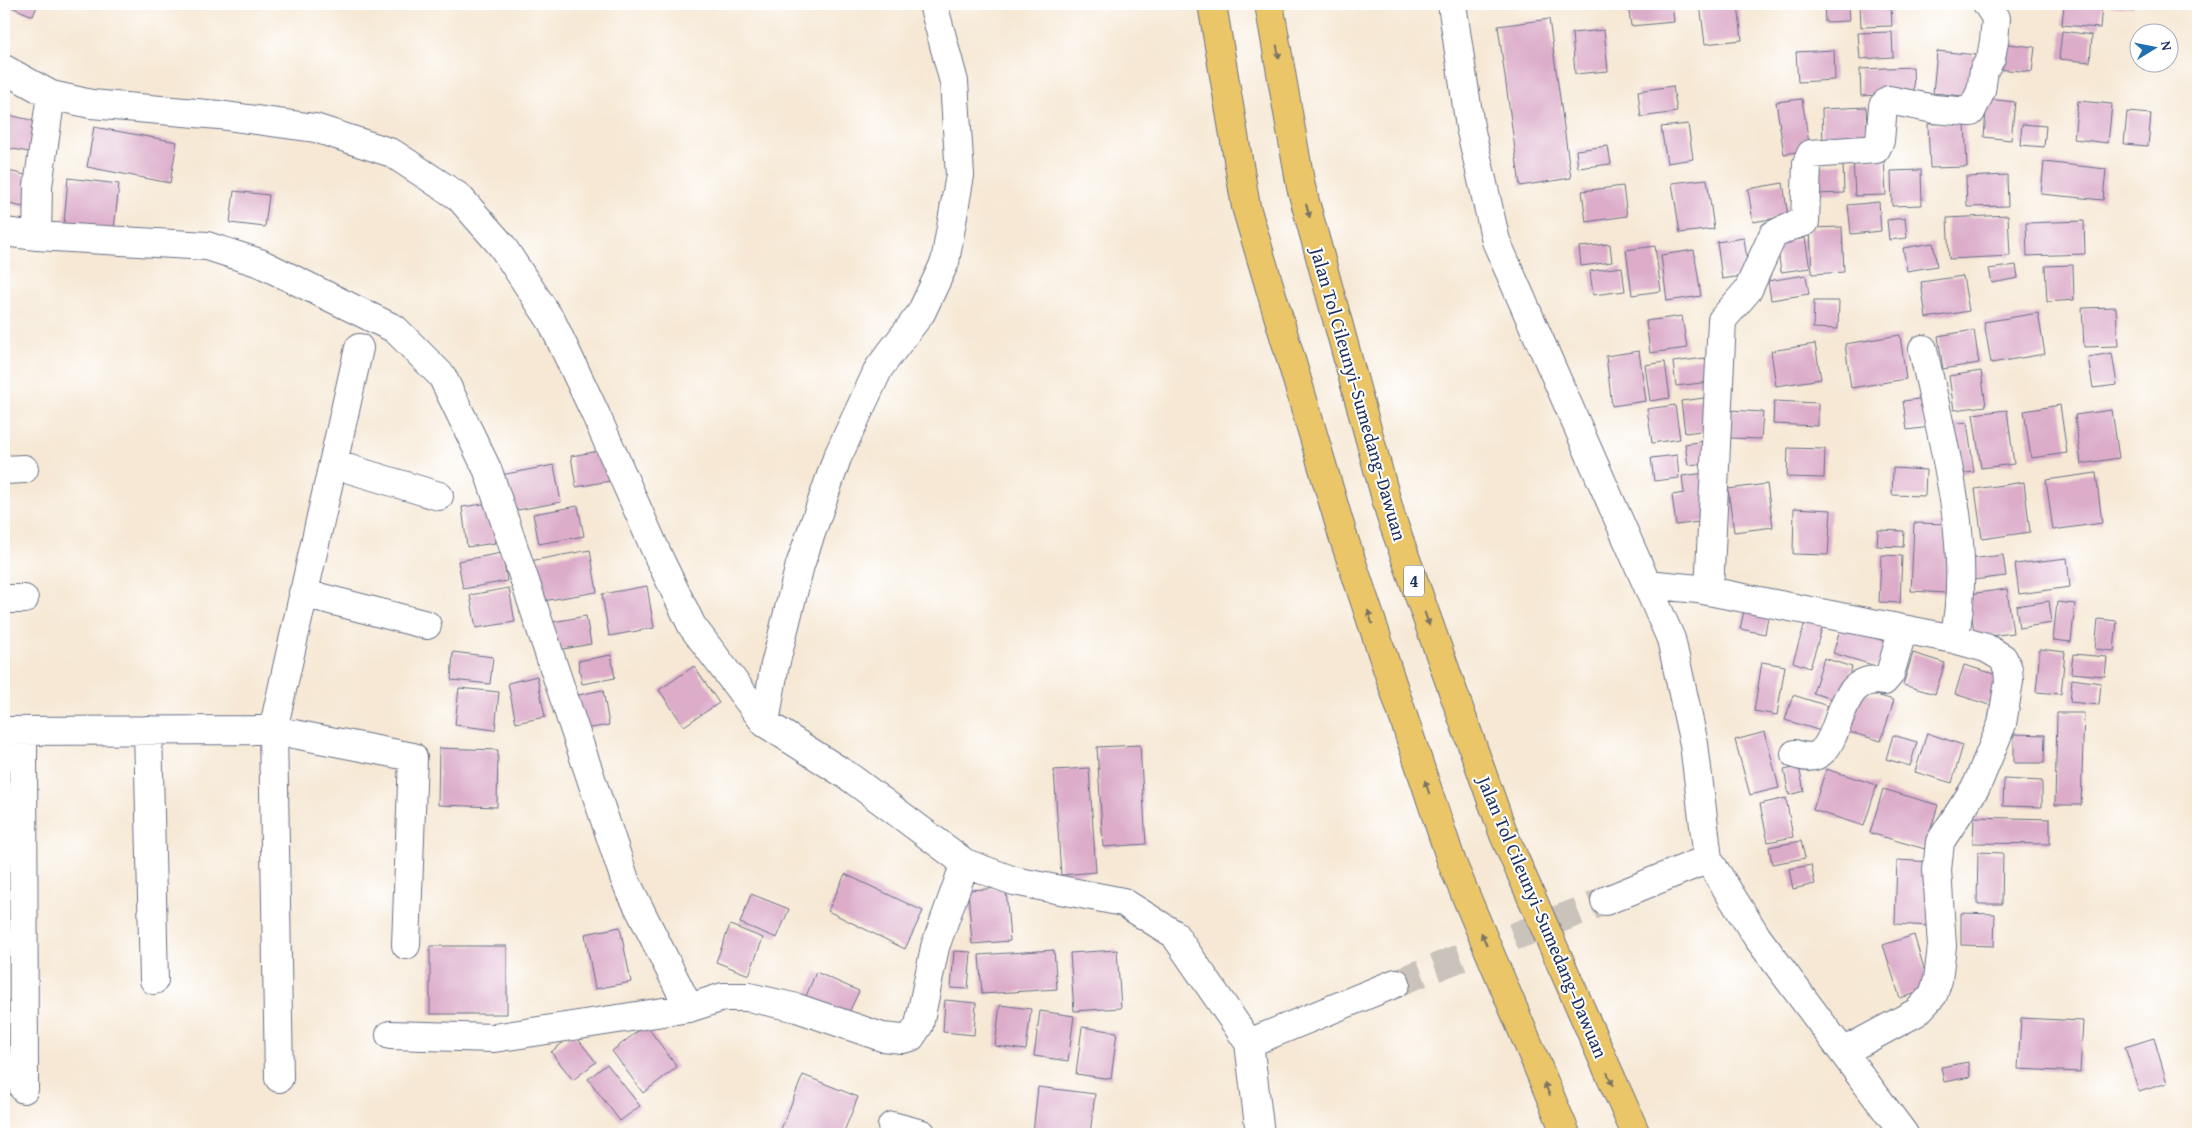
<svg xmlns="http://www.w3.org/2000/svg" width="2202" height="1138" font-family="'Gentium Book Plus',serif">
	<style>
		.building { fill: #dcacc9 }
		.lines { fill: none; stroke-linecap: round; stroke-linejoin: round }
		.minor-tunnel { stroke: #cac3bc; stroke-width: 28; stroke-dasharray: 28 14; stroke-linecap: butt }
		.minor-casing { stroke: #687087; stroke-width: 30 }
		.highway-casing { stroke: #687087; stroke-width: 30 }
		.minor { stroke: #fff; stroke-width: 28 }
		.highway { stroke: #ebc669; stroke-width: 28 }
		.oneway { fill: #797363 }
		.labels { text-anchor: middle; stroke-width: 4; stroke-linejoin: round; paint-order: stroke }
		.shield { fill: #fff; stroke: #5f6d8e; stroke-width: 1 }
		.shield-label { font-size: 18px; font-weight: bold; fill: #1b2f5e }
		.street-label { font-size: 19px; fill: #1b2f5e; stroke: #fff }
	</style>
	<rect width="100%" height="100%" fill="#fff"/>
	<filter id="ink" filterUnits="userSpaceOnUse"><feTurbulence type="fractalNoise" baseFrequency=".02" numOctaves="2"/><feDisplacementMap in="SourceGraphic" scale="10" xChannelSelector="R" yChannelSelector="G"/><feConvolveMatrix kernelMatrix="1 2 1 2 8 2 1 2 1" color-interpolation-filters="sRGB"/></filter>
	<filter id="wash" filterUnits="userSpaceOnUse"><feTurbulence type="fractalNoise" baseFrequency=".0096" numOctaves="4" result="noise"/><feDisplacementMap in="SourceGraphic" scale="20" xChannelSelector="R" yChannelSelector="G"/><feGaussianBlur stdDeviation="1.12" result="paint"/><feColorMatrix in="noise" values="0 0 0 0 0 0 0 0 0 0 0 0 0 0 0 0 0 1.4 0 .05"/><feComposite in="paint" operator="in"/></filter>
	<g filter="url(#wash)">
		<rect width="100%" height="100%" fill="#f6e8d4"/>
		<g id="blocks">
			<path class="building" d="M4,4H38L33,16Z
				M1628,4H1672L1674,22L1631,26Z
				M1700,4H1738L1742,40L1705,44Z
				M1824,4H1848L1849,21L1825,22Z
				M1860,4H1891L1892,26L1861,27Z
				M2064,4H2102L2100,28L2062,25Z
				M2108,4H2133V8L2108,6Z
				M1549,19L1571,178L1520,186L1498,26Z
				M1604,30L1608,71L1575,74L1572,33Z
				M2062,31L2092,35L2090,62L2059,59Z
				M1892,32L1893,57L1860,59L1858,33Z
				M1999,43L2035,47L2032,72L1997,69Z
				M1834,50L1835,80L1798,82L1796,52Z
				M1937,51L1977,55L1973,97L1933,93Z
				M1913,67L1914,93L1861,96L1860,69Z
				M1673,86L1677,112L1641,117L1638,91Z
				M1802,99L1810,150L1784,154L1776,102Z
				M1987,99L2015,102L2011,140L1984,137Z
				M2078,101L2112,104L2108,143L2074,139Z
				M1866,107L1868,144L1823,146L1822,109Z
				M2127,112L2151,114L2148,146L2124,144Z
				M4,114L40,122L33,153L4,147Z
				M1965,123L1967,167L1930,168L1928,124Z
				M1688,124L1693,159L1667,163L1661,127Z
				M2022,124L2046,126L2044,147L2020,145Z
				M94,127L177,142L170,183L87,167Z
				M1608,146L1611,164L1578,168L1576,150Z
				M1884,158L1886,195L1855,196L1853,159Z
				M2044,162L2106,169L2103,200L2041,194Z
				M1843,164L1844,193L1816,194L1815,166Z
				M4,170L34,177L28,208L4,203Z
				M1921,170L1922,205L1892,206L1891,171Z
				M2007,175L2008,206L1967,207L1966,177Z
				M68,178L119,184L114,230L64,224Z
				M1707,179L1714,229L1680,233L1672,183Z
				M1783,183L1788,216L1753,222L1748,189Z
				M1623,186L1627,216L1586,222L1582,191Z
				M234,191L269,195L265,227L230,223Z
				M1879,202L1881,231L1851,234L1848,205Z
				M2008,215L2010,256L1949,259L1947,218Z
				M1905,218L1907,238L1889,240L1887,220Z
				M2084,221L2085,254L2027,256L2026,223Z
				M1842,227L1844,272L1812,274L1810,228Z
				M1744,238L1749,275L1722,279L1717,242Z
				M1805,238L1810,268L1781,272L1777,243Z
				M1933,243L1937,266L1907,271L1903,248Z
				M1610,244L1612,262L1581,266L1579,247Z
				M1655,246L1661,291L1632,295L1626,250Z
				M1694,250L1701,296L1667,301L1661,255Z
				M2016,265L2018,278L1992,283L1989,269Z
				M2073,265L2074,300L2047,302L2045,266Z
				M1622,267L1625,291L1593,295L1590,271Z
				M1806,275L1809,294L1771,300L1768,281Z
				M1963,276L1969,311L1926,318L1921,282Z
				M1814,301H1839L1838,329L1813,328Z
				M2116,307L2118,346L2084,347L2082,308Z
				M2038,313L2045,354L1991,363L1984,322Z
				M1682,316L1687,348L1650,353L1646,321Z
				M1974,330L1979,363L1943,369L1938,336Z
				M1900,335L1906,379L1851,388L1845,344Z
				M1815,344L1821,379L1776,386L1771,351Z
				M1639,351L1646,401L1612,406L1606,356Z
				M2112,353L2117,385L2093,388L2088,357Z
				M1705,358L1709,382L1676,386L1673,362Z
				M1665,362L1670,398L1650,401L1645,365Z
				M1981,371L1986,406L1954,410L1949,376Z
				M1704,398L1709,430L1685,433L1681,401Z
				M1926,398L1930,427L1907,430L1903,401Z
				M1774,401L1818,403V426L1773,424Z
				M1675,405L1680,439L1652,443L1647,409Z
				M2060,405L2067,453L2031,458L2024,411Z
				M1730,410L1763,412L1761,439L1729,438Z
				M2007,410L2014,464L1981,468L1973,414Z
				M2112,410L2119,458L2081,464L2075,415Z
				M1967,422L1974,472L1957,474L1951,424Z
				M1705,441L1708,463L1688,465L1685,444Z
				M1788,448L1825,449L1824,478L1787,477Z
				M605,450L610,481L576,487L571,456Z
				M1677,455L1679,478L1654,481L1651,458Z
				M554,465L561,502L507,512L501,475Z
				M1893,468L1926,470L1925,496L1892,495Z
				M1705,473L1707,521L1676,525L1672,495L1684,493L1682,476Z
				M2096,473L2102,523L2053,530L2046,480Z
				M2024,482L2030,532L1982,539L1975,489Z
				M1767,484L1773,527L1734,532L1728,489Z
				M490,503L495,543L467,547L462,507Z
				M578,506L584,536L539,544L533,514Z
				M1794,508L1831,510L1828,555L1793,554Z
				M1914,523L1949,524L1946,593L1911,591Z
				M1878,530L1904,531L1903,547L1877,546Z
				M590,550L597,592L537,602L530,561Z
				M502,553L507,581L463,589L458,561Z
				M1881,555L1902,556L1900,603L1879,602Z
				M2003,555L2006,576L1973,580L1969,559Z
				M2067,558L2070,587L2019,594L2015,564Z
				M647,586L654,628L609,636L602,594Z
				M509,588L515,622L476,628L470,595Z
				M2007,589L2013,633L1975,638L1969,594Z
				M2049,601L2052,623L2019,628L2016,606Z
				M2057,602L2075,604L2071,642L2053,640Z
				M1745,606L1769,611L1765,634L1740,629Z
				M586,616L591,644L558,650L553,622Z
				M1807,616L1824,622L1810,668L1793,662Z
				M2098,619L2117,621L2114,651L2095,649Z
				M1841,627L1887,642L1879,667L1833,653Z
				M2040,649L2065,652L2061,694L2036,692Z
				M453,652L493,657L490,684L451,680Z
				M1913,653L1945,663L1935,694L1903,685Z
				M2073,654L2107,657L2105,676L2071,673Z
				M611,655L615,678L582,684L578,661Z
				M1824,658L1852,667L1842,702L1813,693Z
				M1762,662L1785,666L1777,715L1754,711Z
				M1964,665L2001,676L1992,706L1955,694Z
				M694,666L719,703L684,726L659,690Z
				M537,676L545,717L516,723L508,683Z
				M2072,679L2101,683L2099,705L2070,702Z
				M459,688L499,692L495,730L455,725Z
				M603,690L609,725L579,730L573,696Z
				M1861,691L1894,700L1881,741L1849,732Z
				M1793,695L1828,706L1821,731L1785,720Z
				M2057,713H2084L2081,805H2055Z
				M1765,732L1779,788L1750,795L1735,740Z
				M1927,733L1963,745L1952,783L1915,772Z
				M2014,734L2045,735L2044,763H2014Z
				M1893,735L1917,742L1910,766L1886,759Z
				M1140,745L1146,844L1103,847L1097,747Z
				M439,748L498,750L497,807L438,805Z
				M1799,767L1804,791L1789,795L1784,770Z
				M1089,768L1096,872L1061,875L1054,770Z
				M1826,769L1877,785L1864,826L1813,810Z
				M2004,779L2042,781V807L2003,806Z
				M1883,789L1938,805L1925,849L1870,833Z
				M1786,798L1793,837L1768,842L1760,804Z
				M1974,817L2050,819V844L1973,843Z
				M1801,841L1805,858L1772,864L1769,847Z
				M1978,852L2003,853L2002,904H1977Z
				M1897,860L1932,862L1931,926L1895,924Z
				M1811,865L1815,884L1793,889L1789,869Z
				M845,874L923,911L905,949L828,911Z
				M1006,888L1010,941L972,944L968,890Z
				M751,894L789,909L777,938L740,923Z
				M1961,913L1995,914L1994,946L1961,945Z
				M730,925L763,938L749,975L716,962Z
				M620,927L631,982L595,989L585,934Z
				M1914,935L1930,989L1900,998L1883,945Z
				M430,946H507V1014H430Z
				M1054,950L1057,989L982,994L979,955Z
				M1117,950L1121,1008L1074,1011L1070,953Z
				M954,951L971,952L968,989L951,988Z
				M816,972L859,991L846,1019L804,1001Z
				M945,1000L976,1003L974,1035L943,1032Z
				M1000,1005L1031,1009L1026,1050L995,1046Z
				M1040,1011L1074,1016L1068,1061L1034,1056Z
				M2021,1018L2083,1021L2080,1072L2018,1069Z
				M646,1025L677,1067L643,1093L612,1051Z
				M1082,1027L1117,1032L1111,1079L1076,1074Z
				M574,1034L596,1062L573,1080L551,1052Z
				M2154,1038L2167,1083L2139,1092L2125,1047Z
				M1968,1062L1970,1077L1944,1082L1941,1067Z
				M607,1064L640,1106L620,1121L588,1079Z
				M803,1075L858,1097L843,1134H779Z
				M1038,1087L1095,1094L1090,1134L1033,1132Z"/>
		</g>
	</g>
	<g filter="url(#ink)">
		<use href="#blocks" fill-opacity="0" stroke="#687087" stroke-width="1"/>
		<g class="lines">
			<path class="minor-tunnel" d="M1396,983L1605,901"/>
			<defs>
				<path id="minor" d="M1452,4L1470,127L1496,241L1671,639L1694,744L1708,859L1757,937L1904,1134
					M4,69L51,95L91,104L219,115L315,128L392,153L459,197L502,246L552,322L595,413L659,558L692,626L765,723L851,778L965,863L1014,881L1123,902L1174,934L1249,1043
					M4,232L37,236L207,246L260,263L395,329L442,376L488,471L625,880L689,1008
					M37,236L38,186L51,95
					M333,464L439,496
					M4,470L24,469
					M1647,584L1698,589L1954,639C1974,546 1942,441 1923,349
					M1709,591L1722,320L1748,290L1773,235L1789,227L1805,222L1807,163L1811,154L1876,149L1880,141L1883,106L1889,100L1934,109L1971,112L1981,91L1984,70L1991,58L1994,41L1996,18L1987,4
					M303,593L427,625
					M4,599H24
					M765,723L774,669L800,565L837,458L879,368L921,313L945,262L960,175L954,82L933,4
					M148,730L154,980
					M4,731L273,730L413,757L406,945
					M23,731L24,1089
					M1795,754C1850,775 1825,670 1884,681L1890,674L1903,629
					M1605,901L1708,859
					M390,1035L494,1038L689,1008L723,997H749L797,1008L882,1037L902,1039L911,1037L919,1025L935,947L965,863
					M1843,1052L1917,1012L1933,995L1938,980L1942,946L1937,870L1940,842L1977,785L2002,724L2009,681L2008,669L2003,658L1986,648L1954,639
					M279,1078L273,730L359,348
					M892,1126L922,1134
					M1260,1134L1249,1043L1396,983"/>
				<path id="highway" d="M1212,4L1246,207L1343,536L1452,863L1566,1134
					M1269,4L1301,187L1391,517L1504,835L1636,1134"/>
			</defs>
			<use href="#minor" class="minor-casing"/>
			<use href="#highway" class="highway-casing"/>
			<use href="#minor" class="minor"/>
			<use href="#highway" class="highway"/>
		</g>
		<defs><path id="oneway-solid" d="M-6-.8H1V-3.2L6.5 0L1 3.2V.8H-6Z" transform="scale(1.25)"/></defs>
		<g class="oneway">
			<use href="#oneway-solid" transform="translate(1278 52) rotate(80)"/>
			<use href="#oneway-solid" transform="translate(1308 211) rotate(75)"/>
			<use href="#oneway-solid" transform="translate(1370 617) rotate(-108)"/>
			<use href="#oneway-solid" transform="translate(1427 619) rotate(70)"/>
			<use href="#oneway-solid" transform="translate(1427 787) rotate(-108)"/>
			<use href="#oneway-solid" transform="translate(1484 939) rotate(-113)"/>
			<use href="#oneway-solid" transform="translate(1610 1079) rotate(66)"/>
			<use href="#oneway-solid" transform="translate(1547 1089) rotate(-113)"/>
		</g>
	</g>
	<g class="labels">
		<rect class="shield" x="1404" y="565.5" width="20" height="31" rx="4"/>
		<g class="shield-label">
			<text x="1414" y="587">4</text>
		</g>
		<g class="street-label">
			<text transform="translate(1359 394) rotate(74)" y="7">Jalan Tol Cileunyi–Sumedang–Dawuan</text>
			<text transform="translate(1543 917) rotate(67)" y="7">Jalan Tol Cileunyi–Sumedang–Dawuan</text>
		</g>
	</g>
	<rect width="2202" height="1138" fill="none" stroke="#fff" stroke-width="20"/>
	<g transform="translate(2154 48) rotate(80)"><circle r="24" fill="#ffffff" stroke="#a4acbf"/>
	<path d="M0-4L9 19L0 12L-9 19Z" fill="#1f6fb2"/>
	<text y="-8" font-size="14" font-weight="bold" text-anchor="middle" fill="#1b2f5e">N</text>
	</g>
</svg>
